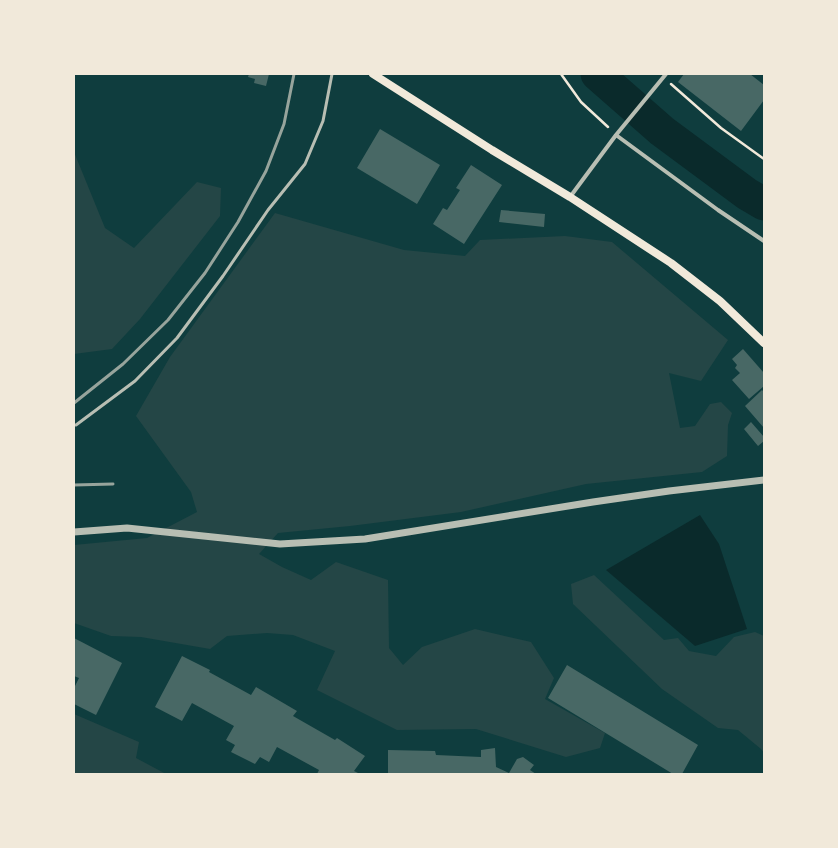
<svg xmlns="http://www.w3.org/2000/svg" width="838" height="848" font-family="Manrope,sans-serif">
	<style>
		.green { fill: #244646 }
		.water { fill: #0a2a2b }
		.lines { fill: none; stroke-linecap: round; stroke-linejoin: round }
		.river { stroke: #0a2a2b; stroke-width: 33 }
		.building { fill: #486865 }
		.path { stroke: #f1e9da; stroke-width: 2.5 }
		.service { stroke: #b8beb3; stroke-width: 3 }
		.minor { stroke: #b8beb3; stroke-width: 4 }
		.tertiary { stroke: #b8beb3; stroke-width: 7 }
		.secondary { stroke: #f1e9da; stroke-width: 8 }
		.rail { stroke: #97a49c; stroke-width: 3 }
	</style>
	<rect width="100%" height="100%" fill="#0f3d3e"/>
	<path class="green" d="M74,152L105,228L134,248L197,182L221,188L220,216L140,319L112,349L74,354Z
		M275,213L404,250L465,256L480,240L565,236L612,242L728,340L701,381L669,373L680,428L695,426L710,404L721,402L732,413L728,425L727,456L702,472L586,484L461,512L350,526L278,533L259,554L282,567L311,580L336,562L388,580L389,648L403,665L422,647L475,629L531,642L554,678L545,699L605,733L600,748L566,757L476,729L397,730L317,690L335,651L293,635L267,633L227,636L210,649L141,637L111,636L74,623V545L147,538L197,512L191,492L136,416L170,357Z
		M594,575L664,640L678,638L689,651L716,656L734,637L755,632L764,636V753L761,749L738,730L718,728L662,689L573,604L571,584Z
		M74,714L139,742L136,758L166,774H74Z"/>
	<path class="water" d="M700,515L719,544L747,629L695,646L606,570Z"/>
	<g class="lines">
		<path class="river" d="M597,74L662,131L747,194L764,204"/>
	</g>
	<path class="building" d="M249,74H269L266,86L254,83L255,79L248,77Z
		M684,74H750L764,85V100L741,131L678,82Z
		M380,129L440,165L417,204L357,168Z
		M471,165L502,185L464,244L433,224L443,208L447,210L460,190L456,188Z
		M501,210L545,214L544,227L499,222Z
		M743,349L764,373V386L749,399L732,380L740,373L735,368L737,365L732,359Z
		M762,390L764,392V428L745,406Z
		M751,422L764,437V441L758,446L744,429Z
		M74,638L122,663L96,715L74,704V688L79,678L74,676Z
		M182,656L210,670L209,672L251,695L256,687L297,711L293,716L335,740L337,738L365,756L354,771L358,773L357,774H317L319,770L277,747L269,762L260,757L255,764L231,752L235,745L226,740L234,726L192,703L182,721L155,707Z
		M567,665L698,745L682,774H673L548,698Z
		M495,748L496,767L509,773L517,759L523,757L534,765L530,770L536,774H388V750L435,751L436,755L481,757V750Z"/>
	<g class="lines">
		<path class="path" d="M561,74L581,102L608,127
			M671,84L721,128L764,159"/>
		<path class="service" d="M76,425L135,381L177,338L223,276L268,210L305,164L323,121L332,74"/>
		<path class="minor" d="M616,135L718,210L764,241
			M570,197L616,135L666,74"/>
		<path class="tertiary" d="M74,532L127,528L280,544L365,539L593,502L669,491L764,480"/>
		<path class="secondary" d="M373,74L492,150L570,197L671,263L720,301L764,343"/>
		<path class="rail" d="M74,403L123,364L168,320L205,273L238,222L266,171L284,124L294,74
			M74,485L113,484"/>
	</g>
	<rect width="838" height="848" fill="none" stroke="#f1e9da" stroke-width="150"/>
</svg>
